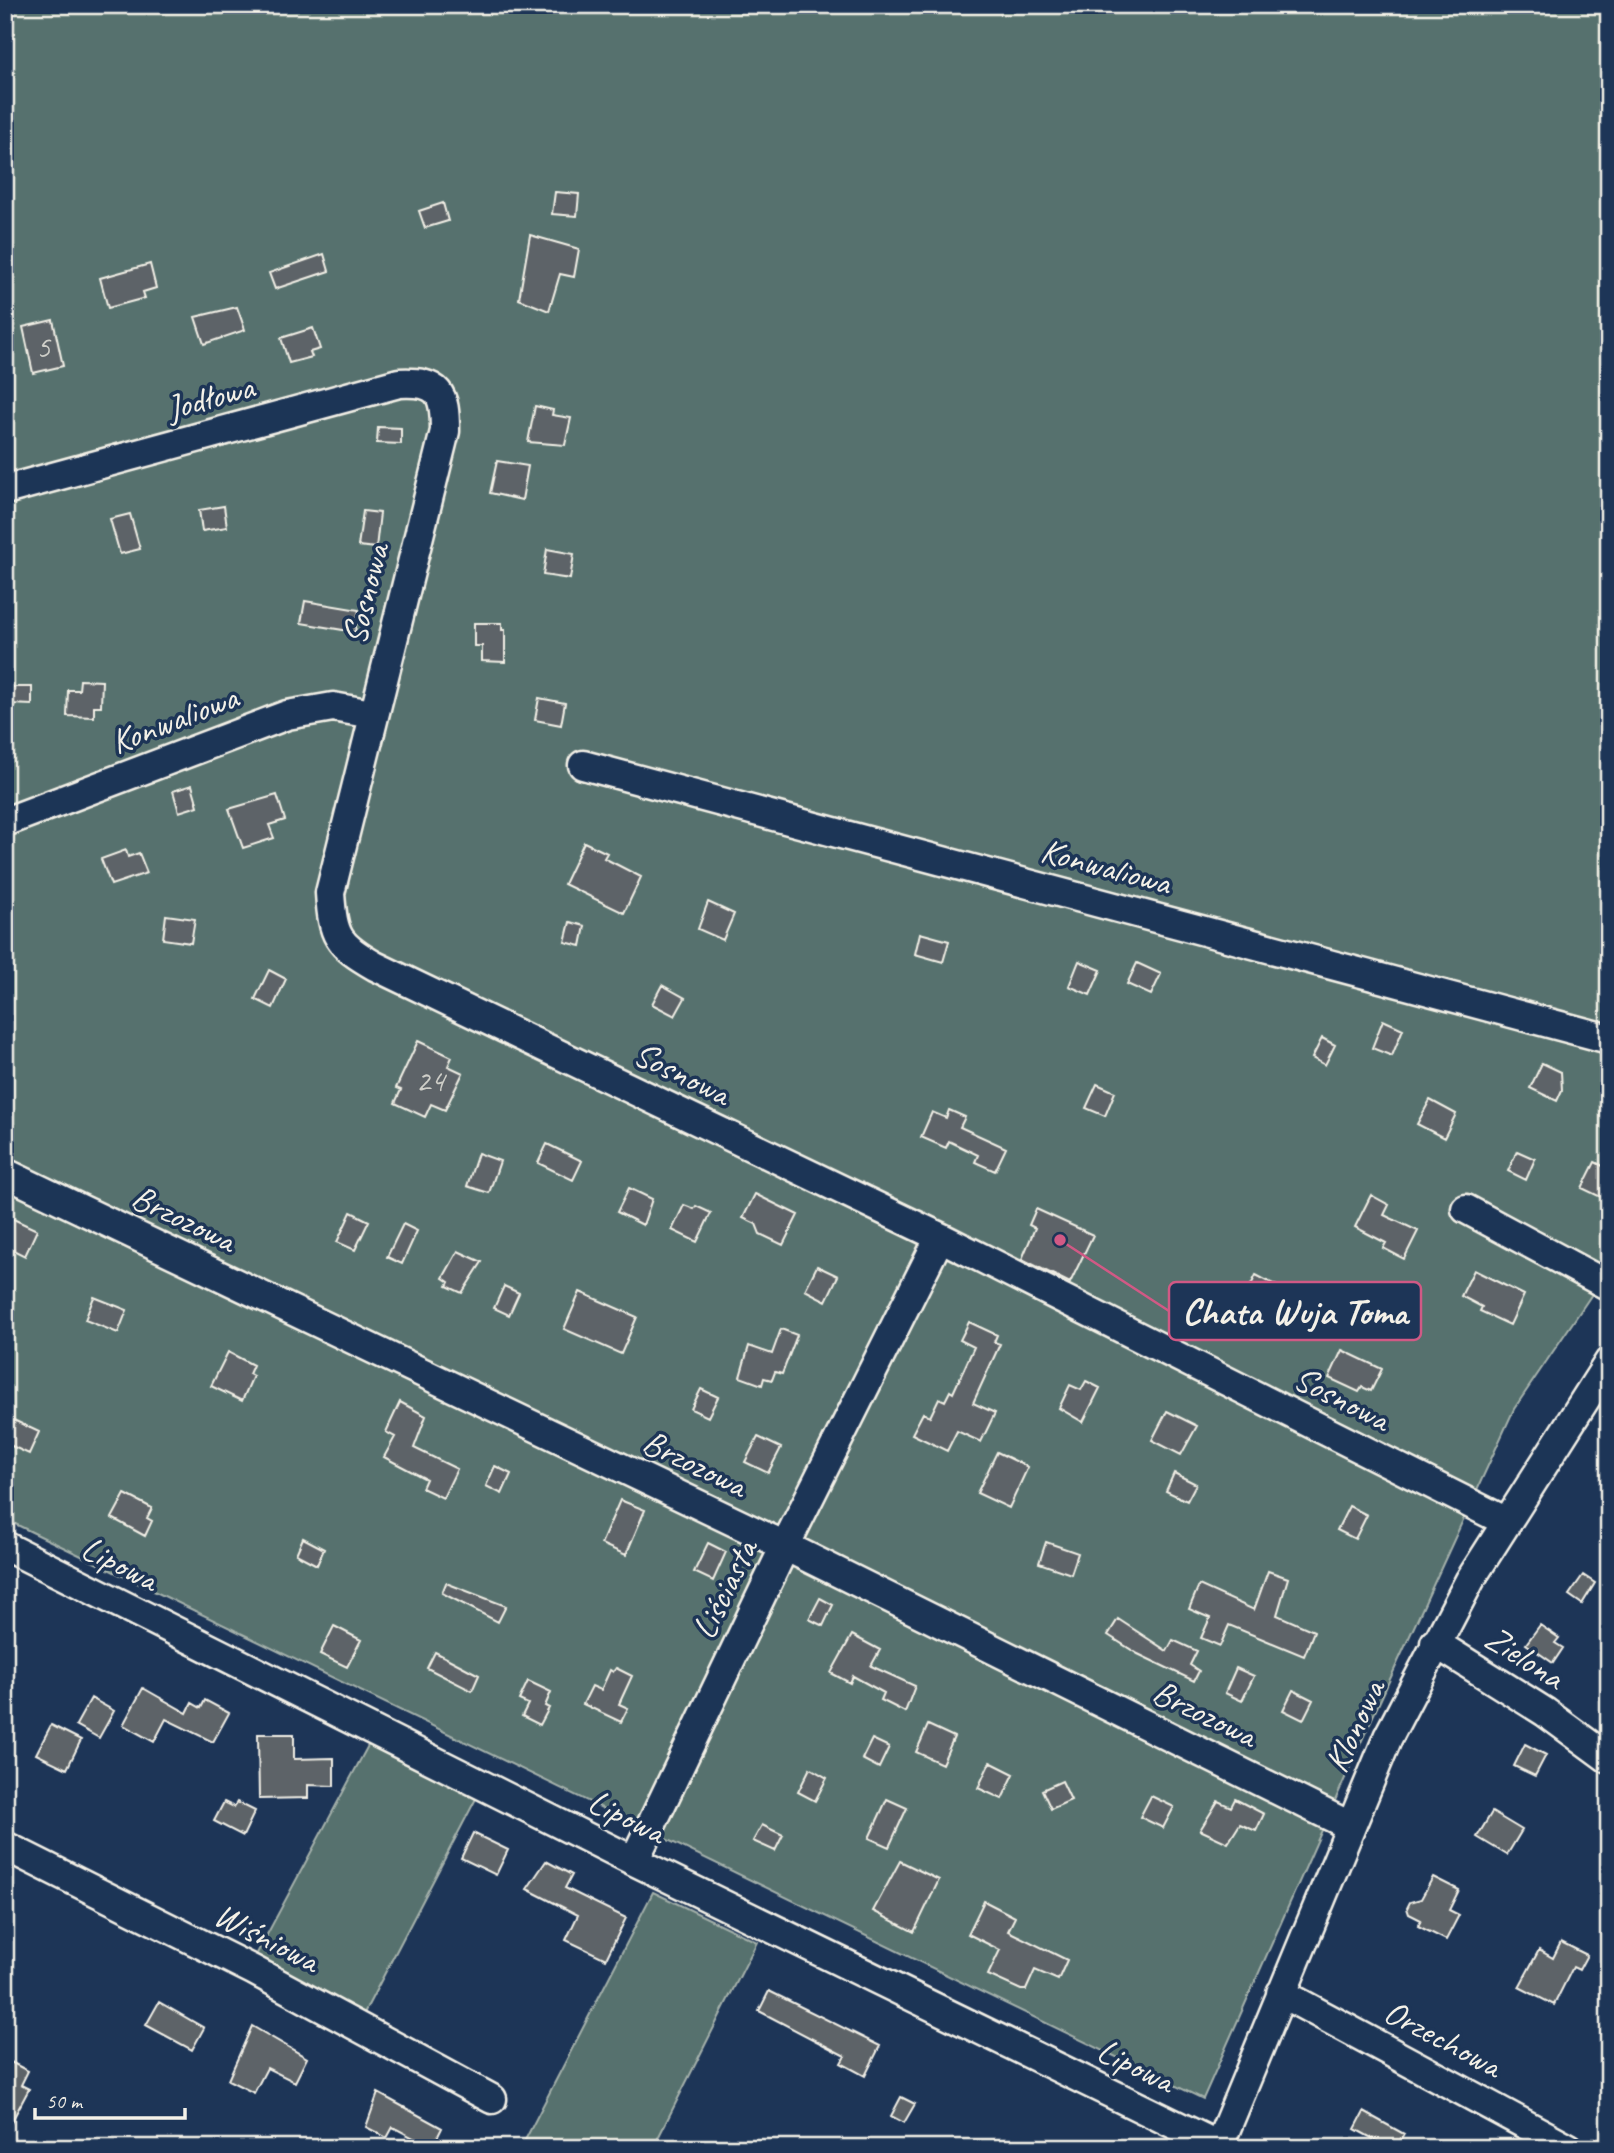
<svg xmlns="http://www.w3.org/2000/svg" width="1614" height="2153" font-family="Caveat,sans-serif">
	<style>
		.green { fill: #56716e; stroke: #a5b1ab; stroke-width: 2 }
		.building { fill: #5d6468; stroke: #f4f1e8; stroke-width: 2 }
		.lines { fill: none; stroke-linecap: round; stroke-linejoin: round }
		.minor-casing { stroke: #f4f1e8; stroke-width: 33 }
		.minor { stroke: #1d3557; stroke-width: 28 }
		.labels { text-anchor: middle; stroke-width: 7; stroke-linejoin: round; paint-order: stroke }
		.number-label { font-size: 32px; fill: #cecec8 }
		.street-label { font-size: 35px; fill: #f4f1e8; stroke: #1d3557 }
		.leader { fill: none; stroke: #d15985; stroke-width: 2.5 }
		.callout-dot { fill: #d15985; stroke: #1d3557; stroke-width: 2.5 }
		.callout { fill: #1d3557; stroke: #d15985; stroke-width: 2.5 }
		.callout-label { font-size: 37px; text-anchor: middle; font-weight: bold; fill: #f4f1e8 }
	</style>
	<rect width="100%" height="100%" fill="#1d3557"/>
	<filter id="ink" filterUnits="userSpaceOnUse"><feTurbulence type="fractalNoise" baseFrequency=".0143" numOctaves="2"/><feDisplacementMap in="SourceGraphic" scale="14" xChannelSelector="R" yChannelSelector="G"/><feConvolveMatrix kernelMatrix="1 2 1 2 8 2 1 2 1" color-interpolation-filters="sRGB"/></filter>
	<g filter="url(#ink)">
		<path class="green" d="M5,5H1609V1269L1514,1409L1357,1751L1203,2099L5,1519Z
			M372,1738L480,1791L362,2017L255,1957Z
			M653,1892L757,1942L653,2148H521Z"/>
		<path class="building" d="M555,192L579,194L577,216L552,214Z
			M443,203L448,221L425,228L419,211Z
			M530,235L579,249L574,277L560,274L549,311L519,299Z
			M324,254L329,271L275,289L269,273Z
			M150,264L156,288L143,292L145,298L108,308L100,278Z
			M237,307L245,330L204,344L195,317Z
			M53,320L63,366L33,373L23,327Z
			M313,328L320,349L310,352L312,357L289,363L281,338Z
			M535,406L553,410L552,415L571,418L565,445L528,442Z
			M378,427L401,428V444L377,443Z
			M497,461L528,466L522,500L490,493Z
			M224,506L227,527L202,531L199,510Z
			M363,511L380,513L376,548L358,546Z
			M130,514L140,549L120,554L110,519Z
			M547,549L574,554L570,579L543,575Z
			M305,601L359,610L355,632L301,623Z
			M474,623H502V630H505V662L482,661V646H474Z
			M80,680L102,681L101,706H94V717L67,716L68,690H79Z
			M10,687H32V705L10,704Z
			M539,698L565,703L561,725L535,720Z
			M192,785L198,806L179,812L173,791Z
			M277,795L285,820L269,825L274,838L243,848L229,809Z
			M584,842L607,853L604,858L641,877L624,913L564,884Z
			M126,850L128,857L139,853L147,873L111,885L101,859Z
			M708,902L734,914L723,940L698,929Z
			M166,915L195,919L191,943L163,939Z
			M570,922L585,926L581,946L565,942Z
			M920,933L949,941L943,962L915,954Z
			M1079,961L1101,970L1090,995L1069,986Z
			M1137,963L1161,974L1151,995L1127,984Z
			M269,970L286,979L273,1008L255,999Z
			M662,985L685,998L675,1016L652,1004Z
			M1383,1020L1403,1029L1392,1056L1372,1048Z
			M1322,1038L1335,1045L1325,1065L1312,1058Z
			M418,1041L452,1057L448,1066L463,1073L445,1110L431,1104L425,1117L395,1103L401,1090L396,1088Z
			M1542,1063L1561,1072L1562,1090L1557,1101L1530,1088Z
			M1097,1084L1115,1092L1105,1116L1086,1108Z
			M1430,1100L1456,1114L1444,1138L1417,1124Z
			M949,1110L965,1117L960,1127L1006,1148L995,1171L975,1162L978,1155L949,1141L946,1148L921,1137L932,1112L946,1118Z
			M547,1144L582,1161L573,1180L538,1163Z
			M1517,1151L1535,1159L1526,1180L1508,1171Z
			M478,1153L500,1161L489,1193L467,1186Z
			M1595,1162L1609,1169V1201L1582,1188Z
			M629,1188L652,1199L643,1225L617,1212Z
			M755,1194L798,1215L783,1245L760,1234L756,1224L743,1218Z
			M1371,1195L1389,1205L1384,1215L1418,1231L1404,1259L1383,1248L1386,1243L1355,1227Z
			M684,1205L694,1209L696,1206L711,1213L697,1242L672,1230Z
			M1036,1209L1093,1235L1070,1283L1022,1259L1035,1228L1029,1225Z
			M351,1212L369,1221L355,1250L337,1242Z
			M9,1217L37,1230L25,1256L5,1246V1225Z
			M403,1224L417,1231L402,1264L387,1257Z
			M458,1251L482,1262L462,1293L447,1286L449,1282L443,1278Z
			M817,1266L838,1276L826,1301L805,1290Z
			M1474,1270L1524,1295L1510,1325L1480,1311L1482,1307L1461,1296Z
			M1256,1275L1279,1287L1272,1301L1249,1289Z
			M504,1286L519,1293L509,1315L494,1308Z
			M580,1292L637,1317L621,1354L564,1329Z
			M94,1297L127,1310L118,1333L85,1320Z
			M969,1322L997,1335L994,1342L1000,1344L973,1403L995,1413L981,1442L957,1431L947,1451L912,1434L923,1413L930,1417L939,1398L945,1401L950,1391L953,1393L974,1347L960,1340Z
			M781,1329L797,1335L782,1374L775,1372L772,1380L764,1378L762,1385L740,1377L749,1346L772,1354Z
			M1342,1350L1382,1369L1371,1391L1362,1387L1359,1392L1329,1378Z
			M228,1352L253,1365L249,1374L253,1376L242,1401L211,1386Z
			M1086,1381L1100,1388L1083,1422L1059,1408L1070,1385L1081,1390Z
			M701,1389L718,1397L708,1417L691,1409Z
			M400,1402L426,1416L414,1448L457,1469L443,1498L422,1488L426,1479L384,1457L395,1437L386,1432Z
			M1167,1411L1197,1426L1181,1455L1152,1440Z
			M5,1416L39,1432L29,1454L5,1443Z
			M758,1437L781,1448L768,1473L745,1462Z
			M997,1452L1028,1467L1009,1508L977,1493Z
			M495,1466L511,1474L502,1494L486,1486Z
			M1174,1473L1196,1484L1187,1501L1166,1491Z
			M125,1494L152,1508L147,1518L152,1521L145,1536L112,1518Z
			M620,1500L645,1510L626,1555L601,1544Z
			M1349,1506L1367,1515L1355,1539L1337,1530Z
			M303,1538L324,1549L317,1565L296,1554Z
			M1046,1542L1078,1553L1071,1574L1039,1563Z
			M708,1543L726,1552L713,1581L694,1572Z
			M1268,1571L1288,1578L1277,1615L1314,1631L1304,1656L1229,1625L1220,1646L1201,1638L1210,1618L1189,1609L1199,1585L1254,1610Z
			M1583,1575L1595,1583L1582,1604L1569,1595Z
			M446,1583L506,1606L498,1622L442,1593Z
			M820,1598L833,1605L823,1626L809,1619Z
			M1118,1619L1167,1651L1173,1640L1197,1651L1190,1665L1199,1671L1194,1681L1138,1654L1108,1635Z
			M1540,1625L1559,1638L1555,1643L1563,1648L1553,1663L1526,1644Z
			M334,1626L361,1640L347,1667L320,1654Z
			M852,1635L880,1650L871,1666L915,1686L905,1712L881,1700L884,1693L853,1676L850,1683L831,1673Z
			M435,1652L479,1675L472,1691L427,1668Z
			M616,1668L632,1676L619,1704L628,1708L621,1722L583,1704L592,1686L601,1690L610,1670L613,1672Z
			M1236,1668L1254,1676L1242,1701L1225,1693Z
			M528,1681L551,1692L545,1706L549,1708L540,1725L522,1716L528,1704L519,1700Z
			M143,1688L187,1713L192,1703L201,1708L205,1700L229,1713L213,1742L166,1719L154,1742L123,1725Z
			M1293,1690L1313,1700L1303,1720L1283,1710Z
			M91,1698L114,1711L99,1738L76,1725Z
			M51,1725L81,1740L67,1769L36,1754Z
			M928,1725L954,1737L942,1764L916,1752Z
			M258,1734H294V1759L334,1758V1786L308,1785V1798L259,1799Z
			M872,1739L889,1747L879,1768L862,1759Z
			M1525,1744L1546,1755L1535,1776L1514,1766Z
			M990,1762L1014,1774L1002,1799L978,1788Z
			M810,1768L827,1778L815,1801L798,1792Z
			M1062,1781L1071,1800L1051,1809L1042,1790Z
			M1151,1796L1174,1807L1163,1828L1140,1817Z
			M887,1799L907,1808L889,1847L869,1838Z
			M1235,1799L1264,1814L1256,1831L1240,1824L1228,1843L1200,1830L1218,1801L1231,1807Z
			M224,1802L234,1807L237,1802L255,1811L243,1836L214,1821Z
			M1492,1812L1522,1830L1507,1855L1477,1837Z
			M762,1825L783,1835L775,1851L753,1841Z
			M473,1833L508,1850L496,1875L461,1858Z
			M546,1861L572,1875L565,1888L626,1918L606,1959L566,1940L578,1915L527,1889Z
			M900,1861L939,1880L914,1932L873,1911Z
			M1433,1877L1459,1890L1449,1910L1459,1915L1446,1940L1418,1926L1421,1920L1409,1914L1407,1908L1410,1902L1421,1899Z
			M984,1901L1015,1917L1008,1931L1067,1960L1058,1980L1035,1970L1026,1990H1021L988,1975L1000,1950L968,1934Z
			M1561,1942L1587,1955L1579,1970L1573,1967L1554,2005L1519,1987L1539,1950L1553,1958Z
			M769,1991L880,2046L865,2076L841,2063L845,2056L759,2011Z
			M159,2002L204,2028L192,2050L146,2025Z
			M252,2026L307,2058L295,2082L267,2068L254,2093L228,2080Z
			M5,2059L28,2071L21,2085L29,2089L5,2134Z
			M378,2093L442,2128L432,2148L393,2127L387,2138L366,2127Z
			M901,2097L915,2104L904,2123L891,2116Z
			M1364,2112L1404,2134L1397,2148H1390L1355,2129Z"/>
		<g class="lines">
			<defs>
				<path id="minor" d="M5,490L399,383C440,381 445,393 445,431L330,893C333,937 337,944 375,966L940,1237L1507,1522
					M583,765L1609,1039
					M5,822L287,715L333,707L372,714
					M5,1173L785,1546L1350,1826
					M1466,1209L1609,1286
					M5,1546L634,1861L1219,2146
					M1435,1643L1545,1712L1609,1759
					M5,1846L253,1970L492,2099
					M634,1861L785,1546L940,1237
					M1281,1993L1569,2148
					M1218,2148L1388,1737L1470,1580L1609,1362"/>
			</defs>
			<use href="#minor" class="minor-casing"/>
			<use href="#minor" class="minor"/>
		</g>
	</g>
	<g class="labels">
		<g class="number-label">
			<text x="43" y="357">5</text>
			<text x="430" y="1091">24</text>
		</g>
		<g class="street-label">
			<text transform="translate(210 397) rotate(-15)" y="12">Jodłowa</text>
			<text transform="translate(365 594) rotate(-76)" y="12">Sosnowa</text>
			<text transform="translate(174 719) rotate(-21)" y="12">Konwaliowa</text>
			<text transform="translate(1106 866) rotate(15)" y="12">Konwaliowa</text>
			<text transform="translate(682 1073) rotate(26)" y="12">Sosnowa</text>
			<text transform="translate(184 1218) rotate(26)" y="12">Brzozowa</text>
			<text transform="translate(1342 1398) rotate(27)" y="12">Sosnowa</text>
			<text transform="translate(695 1463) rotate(26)" y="12">Brzozowa</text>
			<text transform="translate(120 1563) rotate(27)" y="12">Lipowa</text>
			<text transform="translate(724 1589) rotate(-64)" y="12">Liściasta</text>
			<text transform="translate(1525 1657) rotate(33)" y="12">Zielona</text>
			<text transform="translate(1205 1713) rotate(26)" y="12">Brzozowa</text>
			<text transform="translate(1354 1726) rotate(-65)" y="12">Klonowa</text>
			<text transform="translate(627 1816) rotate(26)" y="12">Lipowa</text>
			<text transform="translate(267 1937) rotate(27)" y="12">Wiśniowa</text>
			<text transform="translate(1443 2038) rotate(28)" y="12">Orzechowa</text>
			<text transform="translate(1136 2065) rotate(26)" y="12">Lipowa</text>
		</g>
	</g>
	<path class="leader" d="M1060 1240L1169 1311"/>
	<circle class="callout-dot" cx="1060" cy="1240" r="7"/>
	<rect class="callout" x="1169" y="1282" width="252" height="58" rx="7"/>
	<g class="callout-label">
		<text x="1295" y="1324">Chata Wuja Toma</text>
	</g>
	<rect width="1614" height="2153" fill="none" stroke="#1d3557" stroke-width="28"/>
	<rect x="14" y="14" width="1586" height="2125" fill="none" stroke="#f4f1e8" stroke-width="2.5" filter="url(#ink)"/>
	<path d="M35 2108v10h150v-10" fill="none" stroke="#f4f1e8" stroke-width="3.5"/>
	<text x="46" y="2108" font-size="21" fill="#f4f1e8" stroke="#1d3557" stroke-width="5" paint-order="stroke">50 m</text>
</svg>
